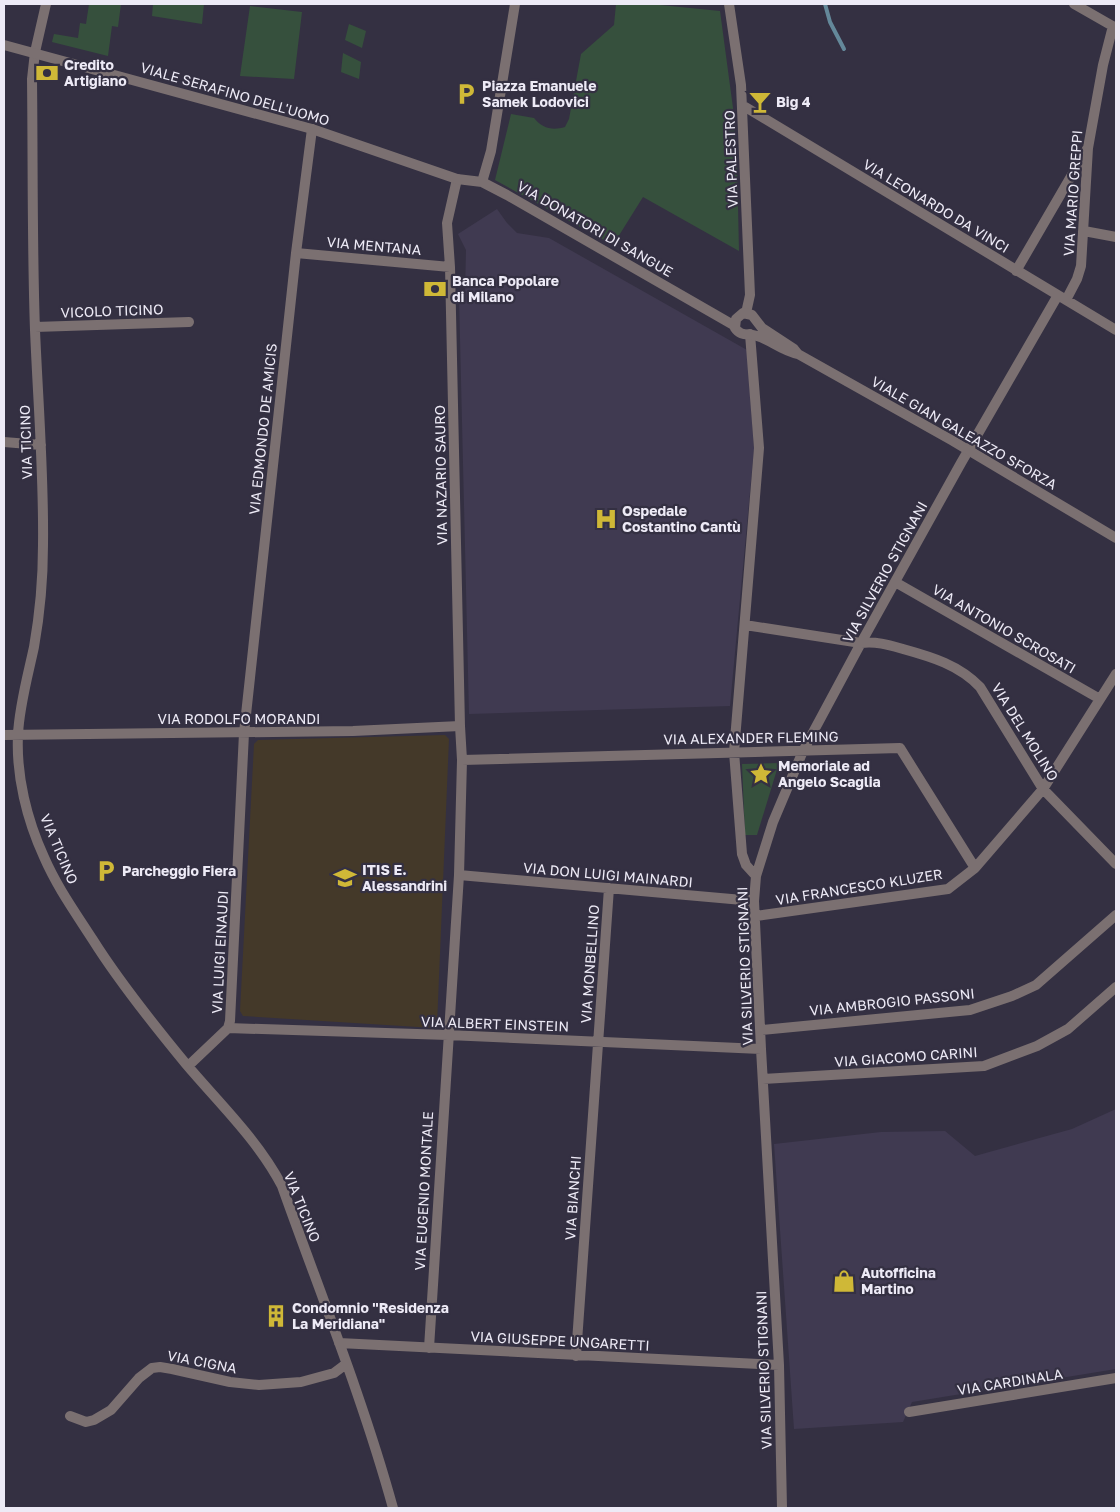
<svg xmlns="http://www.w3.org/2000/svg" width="1120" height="1512" font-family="'Golos Text',sans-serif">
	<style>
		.built { fill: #403a51 }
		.education { fill: #443929 }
		.green { fill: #36503d }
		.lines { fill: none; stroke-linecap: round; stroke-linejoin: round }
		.stream { stroke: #64889a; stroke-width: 4 }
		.minor { stroke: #7b7071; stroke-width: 10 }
		.tertiary { stroke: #7b7071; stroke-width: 10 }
		.labels { text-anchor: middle; stroke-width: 4.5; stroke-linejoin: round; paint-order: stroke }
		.poi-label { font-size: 14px; font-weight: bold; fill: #edeaf6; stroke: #343042; text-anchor: start }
		.street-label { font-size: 14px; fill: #edeaf6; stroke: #343042 }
	</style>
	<rect width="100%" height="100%" fill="#343042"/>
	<path class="built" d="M497,209L507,223L517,233L549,238L747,350L754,449L730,706L469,714L459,296L465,294L466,250L458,234Z
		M1116,1109V1369L912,1402L903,1422L794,1429L774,1144L881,1132L945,1131L975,1156L1072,1129Z"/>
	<path class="education" d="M445,735L449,739L437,1025L434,1028L243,1016L240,1011L254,744L258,740Z"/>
	<path class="green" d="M89,4H121L118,27L112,26L108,56L52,42L54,34L78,38L80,23L86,24Z
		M153,4H204L202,24L152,16Z
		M616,4H650L720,11L733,108L737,163L739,251L643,197L613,245L495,180L511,114L534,118C542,128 552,131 565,127L569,119L581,54L614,25Z
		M250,6L302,12L294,79L240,76Z
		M349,24L366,31L362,48L345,40Z
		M343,53L361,62L359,79L341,72Z
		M779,763L757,835H745L742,764Z"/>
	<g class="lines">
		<path class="stream" d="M825,4L830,22L844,49"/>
		<path class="minor" d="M46,4L35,52L32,79C33,162 32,246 35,330C38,402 44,474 43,545C43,579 40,613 34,647C28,675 19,707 18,735C16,776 27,820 44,857C57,887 75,912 93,940C120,983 153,1024 186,1064C219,1103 258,1140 282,1186C320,1293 363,1399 393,1508
			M729,4L741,85L750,295L746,313
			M1074,4L1116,28
			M742,105L1116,330
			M1084,231L1116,237
			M296,253L450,267
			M1016,271L1087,149
			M1066,300L1077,279L1081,266L1088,148L1103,65L1113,26
			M35,327L189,322
			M750,334L759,448L734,752L742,854L746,865L756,876
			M4,442L41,445
			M895,582L1100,699
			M745,625L861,643C876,641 889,645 903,649C932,657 959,665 980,687L1043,789L1116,864
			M4,735L353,731L460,726
			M462,760L900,748L975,868
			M459,875L754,901
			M756,916L948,889L975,868L1043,789L1116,674
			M228,1028L448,1035L761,1049
			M761,1030L970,1010L1012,996L1036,985L1116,915
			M188,1066L228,1028L230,1021L244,733L296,253L312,129
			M763,1079L984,1066L1037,1046L1068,1029L1116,987
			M339,1343L779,1365
			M429,1348L459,875L462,760L460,726L450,267L447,223L457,179
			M576,1356L609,888
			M909,1412L1116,1378
			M70,1416L86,1422L94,1420L111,1410L139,1378L152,1368L160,1367L172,1369L230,1382L259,1385L301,1382L334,1373L346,1364
			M782,1508L779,1365L761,1049L754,901L756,876L773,822L803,751L861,643L961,463L1058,295"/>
		<path class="tertiary" d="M4,45L312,129L457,179L482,182L507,195L735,326
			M482,182L491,151L515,4
			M798,354L794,349L762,328L752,315L743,313L736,319L735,328C741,337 748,333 757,336C771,340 782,351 798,354L953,441L1116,538"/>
	</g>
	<defs>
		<symbol id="bank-bare" viewBox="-9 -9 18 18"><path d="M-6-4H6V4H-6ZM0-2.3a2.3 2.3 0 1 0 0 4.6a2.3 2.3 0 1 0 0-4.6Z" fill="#cfb837" stroke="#343042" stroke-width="2.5" paint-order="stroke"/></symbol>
		<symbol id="parking-bare" viewBox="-9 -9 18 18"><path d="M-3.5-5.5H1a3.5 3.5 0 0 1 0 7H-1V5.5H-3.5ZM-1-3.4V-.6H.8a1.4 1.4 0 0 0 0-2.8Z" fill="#cfb837" stroke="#343042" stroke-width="2.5" paint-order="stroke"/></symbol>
		<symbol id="bar-bare" viewBox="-9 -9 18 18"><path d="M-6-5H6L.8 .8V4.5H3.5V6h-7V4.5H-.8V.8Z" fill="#cfb837" stroke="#343042" stroke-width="2.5" paint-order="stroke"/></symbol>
		<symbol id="hospital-bare" viewBox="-9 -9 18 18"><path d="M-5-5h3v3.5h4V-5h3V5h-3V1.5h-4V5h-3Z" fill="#cfb837" stroke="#343042" stroke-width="2.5" paint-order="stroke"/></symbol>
		<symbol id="sight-bare" viewBox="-9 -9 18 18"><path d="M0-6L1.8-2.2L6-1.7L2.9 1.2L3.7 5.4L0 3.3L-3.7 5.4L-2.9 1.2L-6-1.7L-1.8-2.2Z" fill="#cfb837" stroke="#343042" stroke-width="2.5" paint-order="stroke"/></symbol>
		<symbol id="school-bare" viewBox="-9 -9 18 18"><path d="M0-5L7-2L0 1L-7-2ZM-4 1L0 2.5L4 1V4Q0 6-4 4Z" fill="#cfb837" stroke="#343042" stroke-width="2.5" paint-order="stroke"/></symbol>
		<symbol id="shop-bare" viewBox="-9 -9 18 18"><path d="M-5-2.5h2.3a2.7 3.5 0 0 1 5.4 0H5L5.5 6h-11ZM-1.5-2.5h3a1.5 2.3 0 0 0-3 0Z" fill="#cfb837" stroke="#343042" stroke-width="2.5" paint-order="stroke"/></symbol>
		<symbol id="building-bare" viewBox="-9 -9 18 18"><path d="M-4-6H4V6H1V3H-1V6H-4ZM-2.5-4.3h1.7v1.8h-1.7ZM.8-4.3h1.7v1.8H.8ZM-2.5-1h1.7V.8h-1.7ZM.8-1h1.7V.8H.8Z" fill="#cfb837" stroke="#343042" stroke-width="2.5" paint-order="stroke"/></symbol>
	</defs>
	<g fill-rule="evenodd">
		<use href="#bank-bare" x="31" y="57" width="32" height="32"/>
		<use href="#parking-bare" x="450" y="78" width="32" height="32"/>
		<use href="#bar-bare" x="744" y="86" width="32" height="32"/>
		<use href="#bank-bare" x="419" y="273" width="32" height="32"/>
		<use href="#hospital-bare" x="590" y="503" width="32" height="32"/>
		<use href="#sight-bare" x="745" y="758" width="32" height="32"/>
		<use href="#parking-bare" x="90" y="855" width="32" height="32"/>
		<use href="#school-bare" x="329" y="862" width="32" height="32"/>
		<use href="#shop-bare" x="828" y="1265" width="32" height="32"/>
		<use href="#building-bare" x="260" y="1300" width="32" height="32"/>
	</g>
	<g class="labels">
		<g class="poi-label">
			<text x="64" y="70">Credito<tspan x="64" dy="16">Artigiano</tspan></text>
			<text x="482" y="91">Piazza Emanuele<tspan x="482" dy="16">Samek Lodovici</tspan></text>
			<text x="776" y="107">Big 4</text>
			<text x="452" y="286">Banca Popolare<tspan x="452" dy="16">di Milano</tspan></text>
			<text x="622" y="516">Ospedale<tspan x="622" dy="16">Costantino Cantù</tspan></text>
			<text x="778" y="771">Memoriale ad<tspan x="778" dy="16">Angelo Scaglia</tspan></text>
			<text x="362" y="875">ITIS E.<tspan x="362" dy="16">Alessandrini</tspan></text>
			<text x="122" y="876">Parcheggio Fiera</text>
			<text x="861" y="1278">Autofficina<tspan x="861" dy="16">Martino</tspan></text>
			<text x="292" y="1313">Condomnio "Residenza<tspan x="292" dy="16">La Meridiana"</tspan></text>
		</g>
		<g class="street-label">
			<text transform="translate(235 94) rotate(16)" y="5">VIALE SERAFINO DELL'UOMO</text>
			<text transform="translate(731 159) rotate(-92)" y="5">VIA PALESTRO</text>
			<text transform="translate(1073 193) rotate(-86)" y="5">VIA MARIO GREPPI</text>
			<text transform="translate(936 206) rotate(31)" y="5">VIA LEONARDO DA VINCI</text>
			<text transform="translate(595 229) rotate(30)" y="5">VIA DONATORI DI SANGUE</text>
			<text transform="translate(374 246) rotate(5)" y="5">VIA MENTANA</text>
			<text transform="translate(112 311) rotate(-2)" y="5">VICOLO TICINO</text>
			<text transform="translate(263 429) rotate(-84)" y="5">VIA EDMONDO DE AMICIS</text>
			<text transform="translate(964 433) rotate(30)" y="5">VIALE GIAN GALEAZZO SFORZA</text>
			<text transform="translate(26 442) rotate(-92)" y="5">VIA TICINO</text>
			<text transform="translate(441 475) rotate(-91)" y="5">VIA NAZARIO SAURO</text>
			<text transform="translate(885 572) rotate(-61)" y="5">VIA SILVERIO STIGNANI</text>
			<text transform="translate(1004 629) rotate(30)" y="5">VIA ANTONIO SCROSATI</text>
			<text x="239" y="724">VIA RODOLFO MORANDI</text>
			<text transform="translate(1025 732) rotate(58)" y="5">VIA DEL MOLINO</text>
			<text transform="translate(751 738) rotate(-1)" y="5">VIA ALEXANDER FLEMING</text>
			<text transform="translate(59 849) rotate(67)" y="5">VIA TICINO</text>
			<text transform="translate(608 875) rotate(5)" y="5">VIA DON LUIGI MAINARDI</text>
			<text transform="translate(859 887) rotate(-9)" y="5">VIA FRANCESCO KLUZER</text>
			<text transform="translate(220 952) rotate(-87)" y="5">VIA LUIGI EINAUDI</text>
			<text transform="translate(590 964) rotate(-86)" y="5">VIA MONBELLINO</text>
			<text transform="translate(745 966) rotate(-92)" y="5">VIA SILVERIO STIGNANI</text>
			<text transform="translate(892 1002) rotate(-6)" y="5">VIA AMBROGIO PASSONI</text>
			<text transform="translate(495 1024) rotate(2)" y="5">VIA ALBERT EINSTEIN</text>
			<text transform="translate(906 1057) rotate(-4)" y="5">VIA GIACOMO CARINI</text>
			<text transform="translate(424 1191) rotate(-87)" y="5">VIA EUGENIO MONTALE</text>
			<text transform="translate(573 1198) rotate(-86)" y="5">VIA BIANCHI</text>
			<text transform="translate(302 1207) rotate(68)" y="5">VIA TICINO</text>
			<text transform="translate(560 1341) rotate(3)" y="5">VIA GIUSEPPE UNGARETTI</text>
			<text transform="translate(202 1362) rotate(11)" y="5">VIA CIGNA</text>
			<text transform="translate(764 1370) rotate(-92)" y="5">VIA SILVERIO STIGNANI</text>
			<text transform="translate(1010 1382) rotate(-9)" y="5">VIA CARDINALA</text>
		</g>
	</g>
	<rect width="1120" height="1512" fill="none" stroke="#edeaf6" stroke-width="10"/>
</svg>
